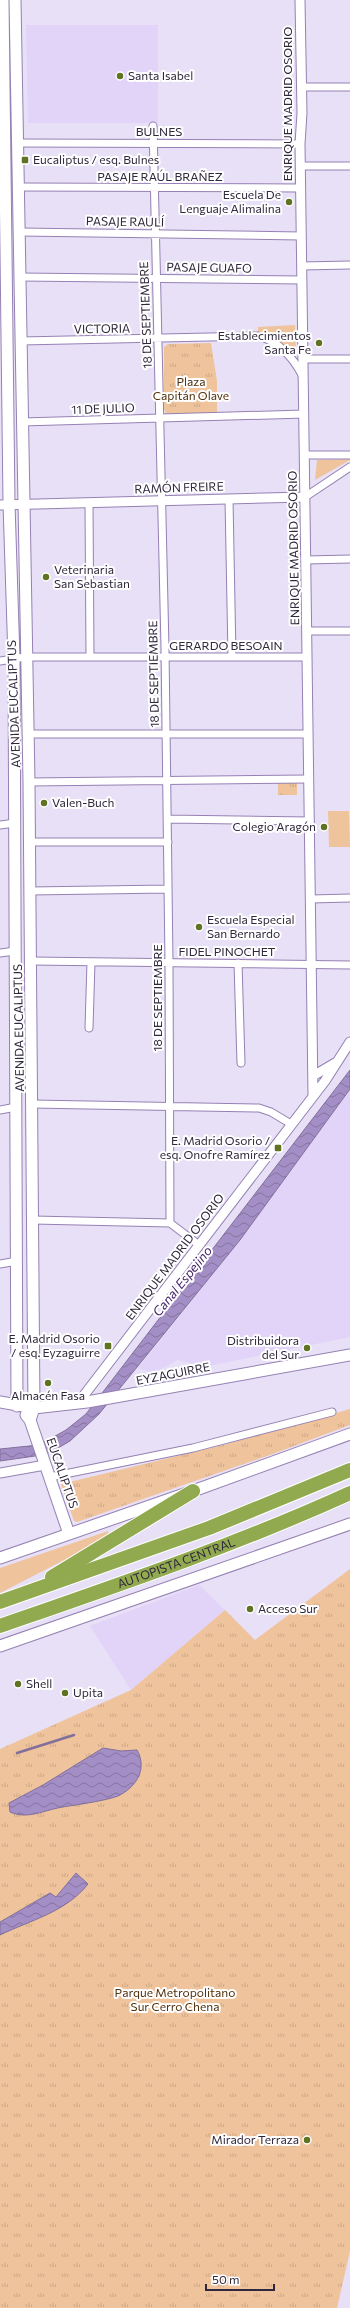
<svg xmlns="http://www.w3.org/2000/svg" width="350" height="2308" font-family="Commissioner,sans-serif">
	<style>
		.built { fill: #e2d4f9 }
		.green { fill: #efc39c }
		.park { fill: url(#park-tufts) }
		.water { fill: url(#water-waves); stroke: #816f9c }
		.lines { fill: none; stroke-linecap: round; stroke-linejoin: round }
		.stream { stroke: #816f9c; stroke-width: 2.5 }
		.minor-casing { stroke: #9581b3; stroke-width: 9 }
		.tertiary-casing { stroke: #9581b3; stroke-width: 11 }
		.secondary-casing { stroke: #9581b3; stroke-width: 13 }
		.motorway-casing { stroke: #fff; stroke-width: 16 }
		.minor { stroke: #fff; stroke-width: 7 }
		.tertiary { stroke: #fff; stroke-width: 9 }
		.secondary { stroke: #fff; stroke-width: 11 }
		.motorway { stroke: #91aa50; stroke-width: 14 }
		.poi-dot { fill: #5f7323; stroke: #fff; stroke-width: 1.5 }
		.labels { text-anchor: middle; stroke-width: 4; stroke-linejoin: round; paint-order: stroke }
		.poi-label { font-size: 12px; fill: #2f273b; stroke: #fff; text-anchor: start }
		.street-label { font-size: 12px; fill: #2f273b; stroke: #fff }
		.park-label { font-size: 12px; fill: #502f0b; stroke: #fff }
		.water-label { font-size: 13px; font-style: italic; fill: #442568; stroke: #fff }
	</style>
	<defs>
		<pattern id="park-tufts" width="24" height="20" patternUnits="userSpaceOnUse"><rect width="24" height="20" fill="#efc39c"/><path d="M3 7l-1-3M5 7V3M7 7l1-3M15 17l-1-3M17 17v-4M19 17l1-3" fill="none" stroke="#cda887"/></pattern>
		<pattern id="water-waves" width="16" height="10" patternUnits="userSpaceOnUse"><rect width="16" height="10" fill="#a48ec6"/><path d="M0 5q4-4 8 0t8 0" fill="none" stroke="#8674a2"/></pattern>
	</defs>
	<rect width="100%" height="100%" fill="#e8e0f6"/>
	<path class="built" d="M26,25H158V123H28Z
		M350,1089V1337L204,1367L178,1360L154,1373L138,1368L240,1240Z
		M199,1585L225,1610L131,1690L90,1626Z"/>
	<path class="green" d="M295,325L296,351L294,354L274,338L258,332V327Z
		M350,459V460L315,480L317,460Z
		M328,811H349L350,847H329Z
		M108,1531L109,1537L0,1593V1568Z"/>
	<path class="park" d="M211,343L217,381V415H167L164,409V347L168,344Z
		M278,782H297V795H278Z
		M350,1409V1425L270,1455L77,1522L74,1521L61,1484L223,1445Z
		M350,1569V2251L337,2308H0V1749L131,1690L225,1610L255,1640Z"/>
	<path class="water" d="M350,1070V1089L240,1240L99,1414L70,1441L51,1452L42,1455L0,1461V1449L39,1445L66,1430L86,1414Z
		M103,1748L121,1751L137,1750C147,1768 138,1785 120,1795C111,1800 75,1805 63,1807C44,1810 28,1820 10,1812L9,1803L43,1785Z
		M76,1873L88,1884C66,1912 31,1920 0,1935V1922L50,1893L56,1897Z"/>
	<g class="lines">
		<path class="stream" d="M17,1753L74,1735"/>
		<defs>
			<path id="minor" d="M301,87H350
				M153,126L165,648L169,963L170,1223
				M18,143L300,144
				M300,166H350
				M19,187L300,188
				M20,232L301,236
				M302,266L350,265
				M20,277L302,280
				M21,341L258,336C278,341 293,357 302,375
				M303,359H350
				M22,422L304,414
				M305,455H350
				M305,497L350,467
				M229,499L232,657
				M89,503L90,657
				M306,560L350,559
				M307,631H350
				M0,661L25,657H307
				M28,734H308
				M29,782L309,779
				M167,819L310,821
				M0,825L15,823
				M30,842H168
				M30,891L168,889
				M311,899L350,898
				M0,953L15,951
				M31,961L350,965
				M238,963L241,1063
				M89,1028L91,962
				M32,1104L259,1108L271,1112L291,1124
				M0,1110L16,1107
				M33,1220L170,1223L199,1245
				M0,1264L17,1261
				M50,1477L193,1448L332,1412"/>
			<path id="tertiary" d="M300,0L302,113L300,144L313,1095
				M0,505L305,497
				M313,1076L335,1063
				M78,1403L325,1081L350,1042
				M0,1473L45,1465"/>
			<path id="secondary" d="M3,0L9,504L14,659L17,1406
				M15,0L29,782L34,1408L30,1420
				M0,1402L34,1408L87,1402L350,1355
				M26,1415L30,1420L69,1534
				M0,1558L193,1491L350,1434
				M0,1646L350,1524"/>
			<g id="motorway">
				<path d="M52,1577L193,1491"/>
				<path d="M0,1602L209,1528L350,1470"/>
				<path id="s1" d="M0,1626C118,1585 236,1545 350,1493"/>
			</g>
		</defs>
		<use href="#minor" class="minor-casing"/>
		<use href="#tertiary" class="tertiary-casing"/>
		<use href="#secondary" class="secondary-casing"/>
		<use href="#motorway" class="motorway-casing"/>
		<use href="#minor" class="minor"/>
		<use href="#tertiary" class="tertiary"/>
		<use href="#secondary" class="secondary"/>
		<use href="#motorway" class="motorway"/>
	</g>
	<g class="poi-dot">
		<circle cx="120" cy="76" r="4"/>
		<rect x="21" y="156" width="8" height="8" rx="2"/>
		<circle cx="289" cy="202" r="4"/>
		<circle cx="319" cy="343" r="4"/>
		<circle cx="46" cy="577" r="4"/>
		<circle cx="44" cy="803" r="4"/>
		<circle cx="324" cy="827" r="4"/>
		<circle cx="199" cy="927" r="4"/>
		<rect x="274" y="1144" width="8" height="8" rx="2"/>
		<rect x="104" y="1342" width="8" height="8" rx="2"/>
		<circle cx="307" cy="1348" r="4"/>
		<circle cx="48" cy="1383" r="4"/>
		<circle cx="250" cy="1609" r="4"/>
		<circle cx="18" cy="1684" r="4"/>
		<circle cx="65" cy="1693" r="4"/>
		<circle cx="307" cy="2140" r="4"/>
	</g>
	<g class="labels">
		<g class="poi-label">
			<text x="128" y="80">Santa Isabel</text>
			<text x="33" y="164">Eucaliptus / esq. Bulnes</text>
			<text x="281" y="199" text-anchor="end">Escuela De<tspan x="281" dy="14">Lenguaje Alimalina</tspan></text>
			<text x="311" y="340" text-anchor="end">Establecimientos<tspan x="311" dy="14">Santa Fe</tspan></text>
			<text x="54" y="574">Veterinaria<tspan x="54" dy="14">San Sebastian</tspan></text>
			<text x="52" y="807">Valen-Buch</text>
			<text x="316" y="831" text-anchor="end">Colegio Aragón</text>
			<text x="207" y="924">Escuela Especial<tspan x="207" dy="14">San Bernardo</tspan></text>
			<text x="270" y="1145" text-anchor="end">E. Madrid Osorio /<tspan x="270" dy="14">esq. Onofre Ramírez</tspan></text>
			<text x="100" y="1343" text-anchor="end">E. Madrid Osorio<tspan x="100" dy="14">/ esq. Eyzaguirre</tspan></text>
			<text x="299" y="1345" text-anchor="end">Distribuidora<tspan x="299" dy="14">del Sur</tspan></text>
			<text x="48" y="1400" text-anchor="middle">Almacén Fasa</text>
			<text x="258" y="1613">Acceso Sur</text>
			<text x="26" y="1688">Shell</text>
			<text x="73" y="1697">Upita</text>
			<text x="299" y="2144" text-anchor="end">Mirador Terraza</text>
		</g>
		<g class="street-label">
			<text transform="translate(288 104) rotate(-90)" y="4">ENRIQUE MADRID OSORIO</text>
			<text x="159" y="136">BULNES</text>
			<text x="160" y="181">PASAJE RAÚL BRAÑEZ</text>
			<text transform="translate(125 222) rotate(1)" y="4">PASAJE RAULÍ</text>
			<text transform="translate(209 268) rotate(1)" y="4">PASAJE GUAFO</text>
			<text transform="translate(146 315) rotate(-92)" y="4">18 DE SEPTIEMBRE</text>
			<text transform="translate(102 329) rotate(-1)" y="4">VICTORIA</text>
			<text transform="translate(103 409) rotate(-2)" y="4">11 DE JULIO</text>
			<text transform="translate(179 488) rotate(-2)" y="4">RAMÓN FREIRE</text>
			<text transform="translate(294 548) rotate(-91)" y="4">ENRIQUE MADRID OSORIO</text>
			<text x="226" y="650">GERARDO BESOAIN</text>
			<text transform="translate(154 674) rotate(-91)" y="4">18 DE SEPTIEMBRE</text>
			<text transform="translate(14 704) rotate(-92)" y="4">AVENIDA EUCALIPTUS</text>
			<text x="227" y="956">FIDEL PINOCHET</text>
			<text transform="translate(158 998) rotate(-90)" y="4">18 DE SEPTIEMBRE</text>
			<text transform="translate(19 1028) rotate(-91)" y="4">AVENIDA EUCALIPTUS</text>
			<text transform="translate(175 1257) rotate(-53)" y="4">ENRIQUE MADRID OSORIO</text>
			<text transform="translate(173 1374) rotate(-11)" y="4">EYZAGUIRRE</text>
			<text transform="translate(62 1473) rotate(71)" y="4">EUCALIPTUS</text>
			<text dy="4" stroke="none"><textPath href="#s1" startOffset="187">AUTOPISTA CENTRAL</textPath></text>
		</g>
		<g class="park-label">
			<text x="191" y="386">Plaza<tspan x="191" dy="14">Capitán Olave</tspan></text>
			<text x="175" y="1997">Parque Metropolitano<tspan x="175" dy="14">Sur Cerro Chena</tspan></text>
		</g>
		<g class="water-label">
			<text transform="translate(182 1281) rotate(-51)" y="5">Canal Espejino</text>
		</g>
	</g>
	<path d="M206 2284v6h68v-6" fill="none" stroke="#2f273b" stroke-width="2"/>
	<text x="212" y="2284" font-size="12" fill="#2f273b" stroke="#ffffff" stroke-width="3" paint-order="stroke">50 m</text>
</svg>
